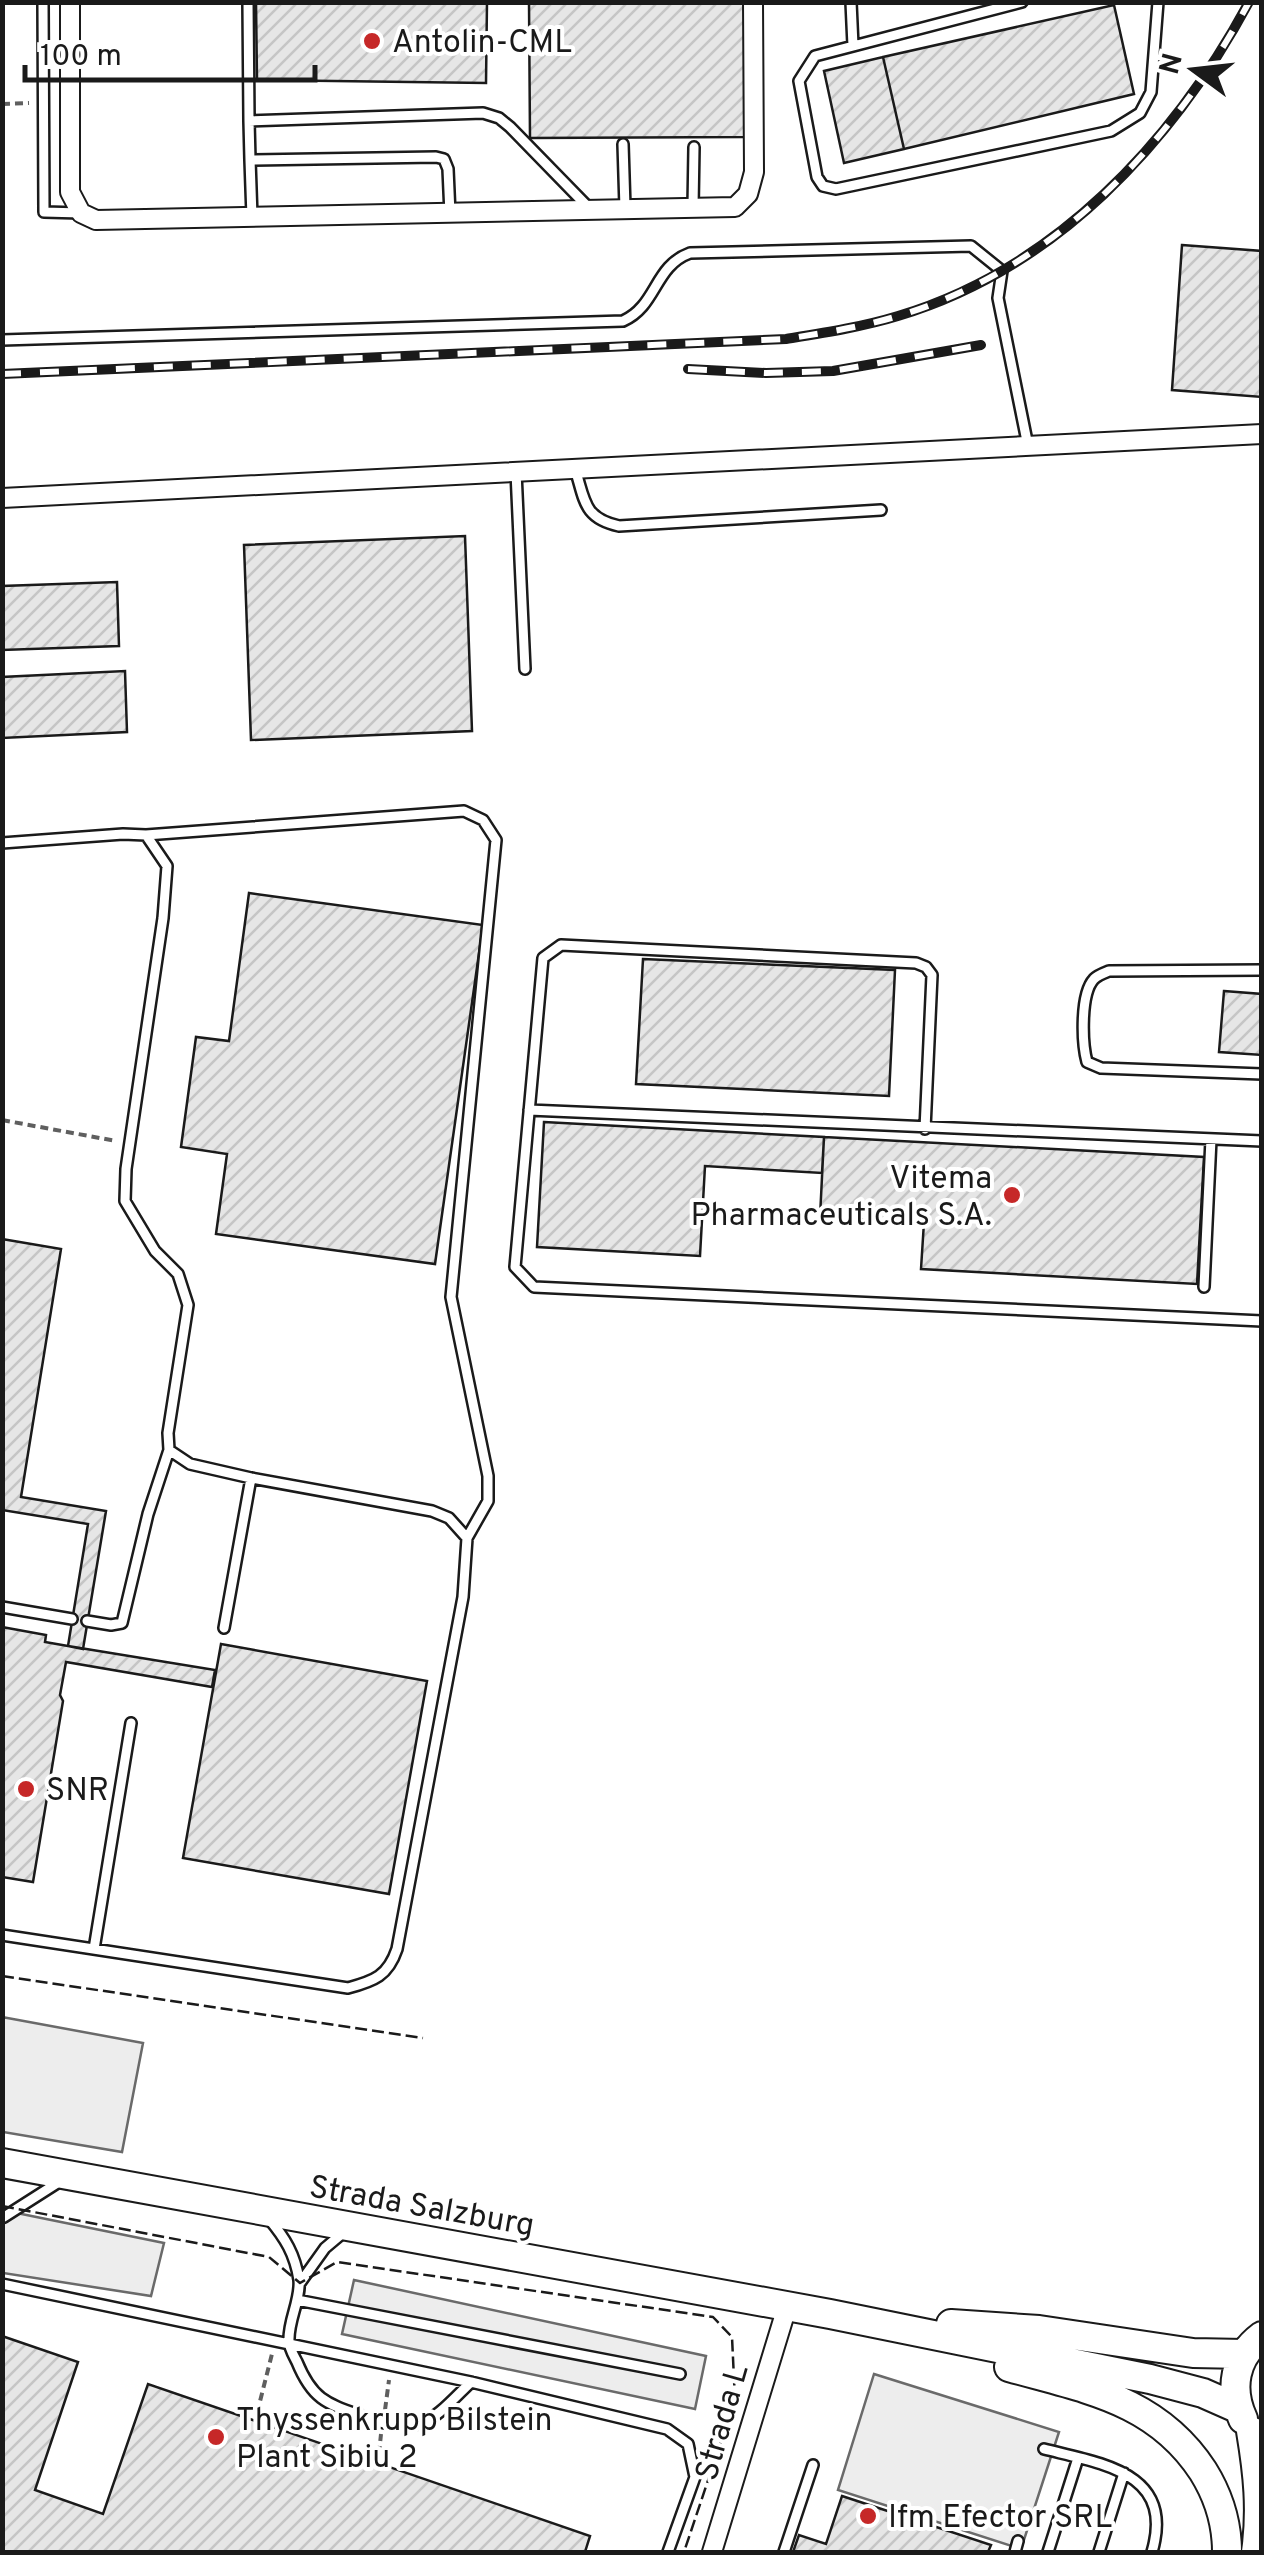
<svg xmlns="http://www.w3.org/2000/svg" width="1264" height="2555" font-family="Overpass,sans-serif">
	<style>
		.built { fill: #ededed; stroke: #6a6a6a; stroke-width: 2.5 }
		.building { fill: url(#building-hatch); stroke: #1a1a1a; stroke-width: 2.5 }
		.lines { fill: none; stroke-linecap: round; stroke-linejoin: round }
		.service-casing { stroke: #1a1a1a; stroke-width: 14 }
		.minor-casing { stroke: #1a1a1a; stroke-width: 22 }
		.primary-casing { stroke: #1a1a1a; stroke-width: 32 }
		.path { stroke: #5f5f5f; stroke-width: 4; stroke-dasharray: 8 5; stroke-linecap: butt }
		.service { stroke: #fff; stroke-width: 9 }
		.minor { stroke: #fff; stroke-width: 18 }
		.primary { stroke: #fff; stroke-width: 28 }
		.rail-casing { stroke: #1a1a1a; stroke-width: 10 }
		.rail { stroke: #fff; stroke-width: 6; stroke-dasharray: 19; stroke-linecap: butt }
		.fence { stroke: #1a1a1a; stroke-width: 2.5; stroke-dasharray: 12 5; stroke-linecap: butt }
		.poi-dot { fill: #c62828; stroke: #fff; stroke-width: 4 }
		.labels { text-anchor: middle; stroke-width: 8; stroke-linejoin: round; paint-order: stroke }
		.poi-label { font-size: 32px; fill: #1a1a1a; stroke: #fff; text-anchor: start }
		.street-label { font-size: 32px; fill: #1a1a1a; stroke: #fff }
	</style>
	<defs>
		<pattern id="building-hatch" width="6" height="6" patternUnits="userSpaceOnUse" patternTransform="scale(2.5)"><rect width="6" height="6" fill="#e6e6e6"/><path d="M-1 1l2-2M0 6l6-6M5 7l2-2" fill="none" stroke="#c5c5c5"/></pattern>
	</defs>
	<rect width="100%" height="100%" fill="#fff"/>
	<path class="built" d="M2,2017L143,2043L122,2152L3,2132Z
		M2,2210L164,2243L151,2296L3,2273Z
		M354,2280L706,2356L695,2409L342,2334Z
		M874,2374L1059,2432L1021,2549L838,2490Z"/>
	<path class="building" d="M256,2H487L486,83L257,80Z
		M529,2H745V137L530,138Z
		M1114,5L1134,94L904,149L883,57Z
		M883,57L904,149L844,163L824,71Z
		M1182,245L1262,251V397L1172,390Z
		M465,536L472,731L251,740L244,545Z
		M117,582L119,646L2,650V586Z
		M125,671L127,732L2,738V677Z
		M249,893L483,925L435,1264L216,1234L227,1154L181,1147L196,1037L229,1041Z
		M643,959L895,970L889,1096L636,1084Z
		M1224,991L1262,994V1055L1219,1052Z
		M544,1122L824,1137L822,1173L705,1166L700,1256L537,1247Z
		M824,1137L1204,1157L1197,1284L921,1269L924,1222L820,1217Z
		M2,1239L61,1249L21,1497L106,1511L83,1649L68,1646L88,1524L2,1510Z
		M2,1627L46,1635L45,1642L68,1646L215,1670L212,1687L66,1662L60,1695L63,1701L33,1882L2,1877Z
		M221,1644L427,1681L389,1894L183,1858Z
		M2,2336L78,2362L35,2490L103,2514L148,2384L590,2536L585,2552H2Z
		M842,2496L991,2545L988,2552H793L799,2535L826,2544Z"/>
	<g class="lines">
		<defs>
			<path id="service" d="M43,2L44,212L81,213
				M248,2L249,121L483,113L499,118L510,127L588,207
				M851,2L853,46
				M1022,2L815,56L799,81L817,177L823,186L836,189L1111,131L1140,113L1151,92L1158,2
				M249,121L250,160L436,157L444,159L448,169L450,214
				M623,144L625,208
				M250,160L252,217
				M693,207L694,147
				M2,340L623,321C657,306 654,266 690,253L971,246L1002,271L998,298L1028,446
				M575,469C585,500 583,518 619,526L881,510
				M516,472L525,669
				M146,835L464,811L483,820L496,840L451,1297L488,1476V1501L467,1538
				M2,843L123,834L146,835L167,866L163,918L126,1169L125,1201L155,1251L178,1274L188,1305L168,1433L169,1450L190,1464L251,1478L432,1511L449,1518L467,1538L463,1597L397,1949C388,1976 374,1981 348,1988L2,1935
				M1262,970L1109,971C1104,973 1098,975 1094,979C1080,994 1082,1043 1087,1062L1101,1068L1262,1074
				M529,1110L1262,1141
				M925,1129L932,975L926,967L916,963L561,945L543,958L515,1267L534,1287L1262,1321
				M1204,1287L1211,1139
				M2,1607L72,1619
				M87,1621L111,1625L122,1623L148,1514L169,1450
				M224,1628L251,1478
				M94,1949L131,1723
				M2,2215L4,2217L62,2180
				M269,2219C285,2238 295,2254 299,2280C301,2300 288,2320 289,2341C289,2348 294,2356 297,2362C313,2401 328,2404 365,2417C422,2438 432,2420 471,2382
				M300,2283L325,2248L344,2232
				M2,2284L471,2382L667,2429L688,2444L695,2477L668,2552
				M297,2300L680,2374
				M1044,2449C1104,2464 1175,2473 1152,2552
				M784,2552L813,2465
				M1015,2552L1018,2541
				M1048,2552L1078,2458
				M1099,2552L1124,2473"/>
			<path id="minor" d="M70,2V192L81,213L96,220L735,207L748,194L754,172L753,2
				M2,498L1262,434
				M712,2552L787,2307"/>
			<path id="primary" d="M2,2163L830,2314L1150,2379L1203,2393L1237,2408
				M951,2324L1039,2330L1193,2353L1244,2354
				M1009,2367C1086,2389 1156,2399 1203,2471C1218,2495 1227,2524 1227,2552
				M1243,2419C1229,2389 1234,2357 1262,2336
				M1251,2431C1258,2473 1262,2510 1256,2552"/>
		</defs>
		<use href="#service" class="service-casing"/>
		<use href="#minor" class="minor-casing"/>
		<use href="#primary" class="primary-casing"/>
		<path class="path" d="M2,104L29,103
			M2,1120L116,1141
			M385,2410L389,2380
			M257,2413L272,2354
			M379,2454L381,2434"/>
		<use href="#service" class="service"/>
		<use href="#minor" class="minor"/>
		<use href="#primary" class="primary"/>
		<defs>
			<path id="rail" d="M688,369L766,373L833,371L981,345
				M2,374L786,339C823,333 862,327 898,316C1055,269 1173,143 1249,2"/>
		</defs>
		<use href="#rail" class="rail-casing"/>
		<use href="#rail" class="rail"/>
		<path class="fence" d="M2,1976L423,2038
			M2,2206L269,2257L300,2283L337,2262L713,2317L732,2337L735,2400L684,2552"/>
	</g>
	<g class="poi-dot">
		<circle cx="372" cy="41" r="10"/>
		<circle cx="1012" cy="1195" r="10"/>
		<circle cx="26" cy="1789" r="10"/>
		<circle cx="216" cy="2437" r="10"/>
		<circle cx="868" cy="2516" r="10"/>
	</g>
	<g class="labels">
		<g class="poi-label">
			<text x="392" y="52">Antolin-CML</text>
			<text x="992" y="1188" text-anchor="end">Vitema<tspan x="992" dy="37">Pharmaceuticals S.A.</tspan></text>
			<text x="46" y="1800">SNR</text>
			<text x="236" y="2430">Thyssenkrupp Bilstein<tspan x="236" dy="37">Plant Sibiu 2</tspan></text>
			<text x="888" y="2527">Ifm Efector SRL</text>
		</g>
		<g class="street-label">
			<text transform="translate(422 2205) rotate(10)" y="11">Strada Salzburg</text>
			<text transform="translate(721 2422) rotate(-74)" y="11">Strada L</text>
		</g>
	</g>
	<rect width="1264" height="2555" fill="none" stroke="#1a1a1a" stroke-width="10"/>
	<g transform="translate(1194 70) rotate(285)" stroke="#ffffff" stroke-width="8" paint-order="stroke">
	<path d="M0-8L18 38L0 25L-18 38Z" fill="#1a1a1a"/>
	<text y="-15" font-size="28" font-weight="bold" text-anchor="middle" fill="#1a1a1a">N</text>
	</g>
	<path d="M25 65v15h290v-15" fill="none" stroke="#1a1a1a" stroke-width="5"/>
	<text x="40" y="65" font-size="30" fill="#1a1a1a" stroke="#ffffff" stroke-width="8" paint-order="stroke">100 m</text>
</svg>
